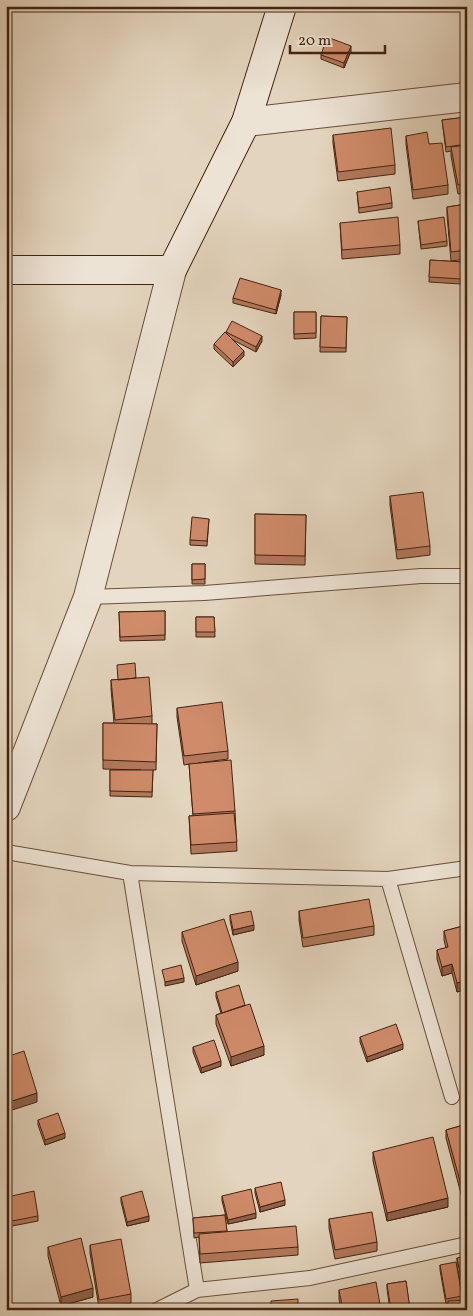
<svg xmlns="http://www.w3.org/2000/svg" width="473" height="1316" font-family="Vollkorn,serif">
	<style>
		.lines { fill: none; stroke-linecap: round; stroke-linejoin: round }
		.lane-casing { stroke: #6b4e3a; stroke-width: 16 }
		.street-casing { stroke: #6b4e3a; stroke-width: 30 }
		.secondary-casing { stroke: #43220f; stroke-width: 30 }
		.lane { stroke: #ede3d4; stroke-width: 14 }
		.street { stroke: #ede3d4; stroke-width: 28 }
		.secondary { stroke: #ede3d4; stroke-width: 28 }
		.wall { fill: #b2785b; stroke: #43220f }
		.shaded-wall { fill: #91614a; stroke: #43220f }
		.building { fill: #cf8b6a; stroke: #43220f }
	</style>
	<rect width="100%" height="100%" fill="#e3d4bd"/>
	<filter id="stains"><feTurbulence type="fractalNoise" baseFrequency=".004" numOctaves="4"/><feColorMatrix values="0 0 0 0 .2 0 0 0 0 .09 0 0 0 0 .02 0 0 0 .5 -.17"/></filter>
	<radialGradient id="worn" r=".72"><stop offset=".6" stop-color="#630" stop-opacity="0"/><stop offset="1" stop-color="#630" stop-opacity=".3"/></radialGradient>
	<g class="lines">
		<defs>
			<path id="lane" d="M88,597L204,593L421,576H467
				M6,852L130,873L388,879L467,868
				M130,873L197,1290
				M388,879L452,1097
				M157,1310L197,1290L310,1278L467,1244"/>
			<path id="street" d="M246,122L467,97
				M6,807L88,597L172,270"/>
			<path id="secondary" d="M6,270H172L246,122L282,6"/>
		</defs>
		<use href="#lane" class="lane-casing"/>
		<use href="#street" class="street-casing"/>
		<use href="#secondary" class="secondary-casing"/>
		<use href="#lane" class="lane"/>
		<use href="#street" class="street"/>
		<use href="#secondary" class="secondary"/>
	</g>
	<path class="wall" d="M351,51L344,68L321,59V55Z
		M467,117V192L458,194L451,156V151L446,152L442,120Z
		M333,135L395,165V174L338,181L333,143Z
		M406,136L429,144L448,185V194L413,199L406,144Z
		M357,192L392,203V208L359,213Z
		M467,204V259L451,261L447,215V207Z
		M418,221L447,241V246L421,249Z
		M340,223L400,245V254L342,259Z
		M430,260L463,262L461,284L429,282Z
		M281,295L276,314L233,303V298Z
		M294,312H316V338L294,339Z
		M321,316L347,317L346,352H320Z
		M226,332L262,341L256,352L233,340L244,356L233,367L214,349V344L226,334Z
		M465,484H467V509L465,493Z
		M390,496L430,546V555L397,559L390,505Z
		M255,514L306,515L305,565L255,564Z
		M209,519L207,546L190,545V540Z
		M192,564H205V584H192Z
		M165,611V640L120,641L119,612Z
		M196,617H214L215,637H196Z
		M136,678L152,716V724H157L156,770H153L152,797L110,796V770H141L103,769V723H114L111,689V680Z
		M177,708L228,751V759L198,763L235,811L237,851L191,854L189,816H193L189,764L184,765L177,717Z
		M299,911L374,926V935L303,947L299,920Z
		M230,915L254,930L233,935L230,920Z
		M467,925V989L457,992L452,973L442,976L437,959V950L446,948L444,940V931Z
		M182,932L238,971L196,985L182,941Z
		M216,992L245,1005L264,1055L231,1066L216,1024V1015L221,1013L216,997Z
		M360,1037L403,1049L367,1062L360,1042Z
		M193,1047L221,1066L201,1073L193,1052Z
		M38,1120L65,1138L45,1145L38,1125Z
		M467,1124L463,1201L446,1138V1130Z
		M373,1152L448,1207L387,1221L373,1161Z
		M255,1188L285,1205L260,1212L255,1193Z
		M222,1196L256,1218L228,1224L222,1201Z
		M7,1197L38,1216V1221L12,1226L7,1201Z
		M121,1197L149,1221L127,1226L121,1202Z
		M225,1215L227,1232L298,1247V1255L200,1263L199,1237L194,1238L193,1218Z
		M329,1219L377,1242V1251L335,1259L329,1228Z
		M90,1245L131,1294V1303L99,1308L90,1253Z
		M48,1247L93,1297L61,1306L48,1256Z
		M457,1258L467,1300L446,1304L440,1270V1265L462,1296V1300H464L457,1267Z
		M406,1281L410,1310H390L387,1289V1284Z
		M339,1290L381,1310H341L339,1299Z"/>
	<path class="shaded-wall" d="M351,46V51L344,68V63Z
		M281,290V295L276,314V310Z
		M262,336V341L256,352V347Z
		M244,351V356L233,367V362Z
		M254,925V930L233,935V930Z
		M238,962V971L196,985V976Z
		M452,964V973L442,976V967Z
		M184,978V982L165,986V982Z
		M467,980V989L457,992V983Z
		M403,1044V1049L367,1062V1057Z
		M264,1046V1055L231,1066V1057Z
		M221,1061V1066L201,1073V1068Z
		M37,1093V1102L6,1112V1103Z
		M65,1133V1138L45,1145V1140Z
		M467,1191V1200L463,1201V1192Z
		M448,1198V1207L387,1221V1213Z
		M285,1200V1205L260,1212V1207Z
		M256,1213V1218L228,1224V1220Z
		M149,1216V1221L127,1226V1222Z
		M93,1288V1297L61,1306V1297Z
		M467,1291V1300L464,1301V1292Z"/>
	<path class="building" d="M327,37L351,46L344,63L321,55Z
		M467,117V144L446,147L442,120Z
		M391,128L395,165L338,172L333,135Z
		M427,132L429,144L442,143L448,185L413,190L406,136Z
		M467,145V184L458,185L451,147Z
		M390,187L392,203L359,208L357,192Z
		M467,204V250L451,252L447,207Z
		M398,217L400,245L342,250L340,223Z
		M444,217L447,241L421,245L418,221Z
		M430,260L463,262L461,279L429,277Z
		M240,278L281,290L276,310L233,298Z
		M294,312H316V333L294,334Z
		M321,316L347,317L346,348L320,347Z
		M232,321L262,336L256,347L226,332Z
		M225,332L244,351L233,362L214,344Z
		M465,484H467V500Z
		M423,492L430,546L397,550L390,496Z
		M255,514L306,515L305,556L255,555Z
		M192,517L209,519L207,541L190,540Z
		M192,564H205V579L192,580Z
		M165,611V635L120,637L119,612Z
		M196,617H214L215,632H196Z
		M135,663L136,678L118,680L117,665Z
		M149,677L152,716L115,720L111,680Z
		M222,702L228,751L184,756L177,708Z
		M103,723L157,724L156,762L103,760Z
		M231,760L235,811L193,814L189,764Z
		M110,770H153L152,792L110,791Z
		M234,813L237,842L191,845L189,816Z
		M369,899L374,926L303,938L299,911Z
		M251,911L254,925L233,930L230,915Z
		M224,919L238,962L196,976L182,932Z
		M467,925V980L457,983L452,964L442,967L437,950L448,947L444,931Z
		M181,965L184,978L165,982L162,970Z
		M239,985L245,1005L222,1013L216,992Z
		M250,1004L264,1046L231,1057L216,1015Z
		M396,1024L403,1044L367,1057L360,1037Z
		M214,1040L221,1061L201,1068L193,1047Z
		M24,1051L37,1093L6,1103V1057Z
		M58,1113L65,1133L45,1140L38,1120Z
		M467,1124V1191L463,1192L446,1130Z
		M433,1137L448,1198L387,1213L373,1152Z
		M281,1182L285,1200L260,1207L255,1188Z
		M251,1189L256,1213L228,1220L222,1196Z
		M34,1191L38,1216L12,1221L7,1197Z
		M142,1191L149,1216L127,1222L121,1197Z
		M372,1212L377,1242L335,1250L329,1219Z
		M225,1215L227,1231L194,1233L193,1218Z
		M296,1226L298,1247L200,1254L199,1234Z
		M81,1238L93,1288L61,1297L48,1247Z
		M121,1239L131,1294L99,1300L90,1245Z
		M467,1256V1291L464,1292L457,1258Z
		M456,1262L462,1296L446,1299L440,1265Z
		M406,1281L410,1309L391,1310L387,1284Z
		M376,1282L381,1310H343L339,1290Z
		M298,1299V1310H271V1301Z
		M467,1300V1310H448V1301Z
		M267,1305L268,1310H234V1307Z"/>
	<rect width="473" height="1316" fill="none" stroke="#e3d4bd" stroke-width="25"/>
	<rect x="8" y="8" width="458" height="1301" fill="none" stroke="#43220f" stroke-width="2.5"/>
	<rect x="12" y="12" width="448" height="1291" fill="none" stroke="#43220f"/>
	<path d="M290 45v8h95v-8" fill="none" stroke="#43220f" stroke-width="2.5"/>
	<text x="298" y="45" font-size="15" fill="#43220f" stroke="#ede3d4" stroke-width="4" paint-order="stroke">20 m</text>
	<rect width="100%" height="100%" filter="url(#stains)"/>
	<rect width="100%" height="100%" fill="url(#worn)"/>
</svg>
